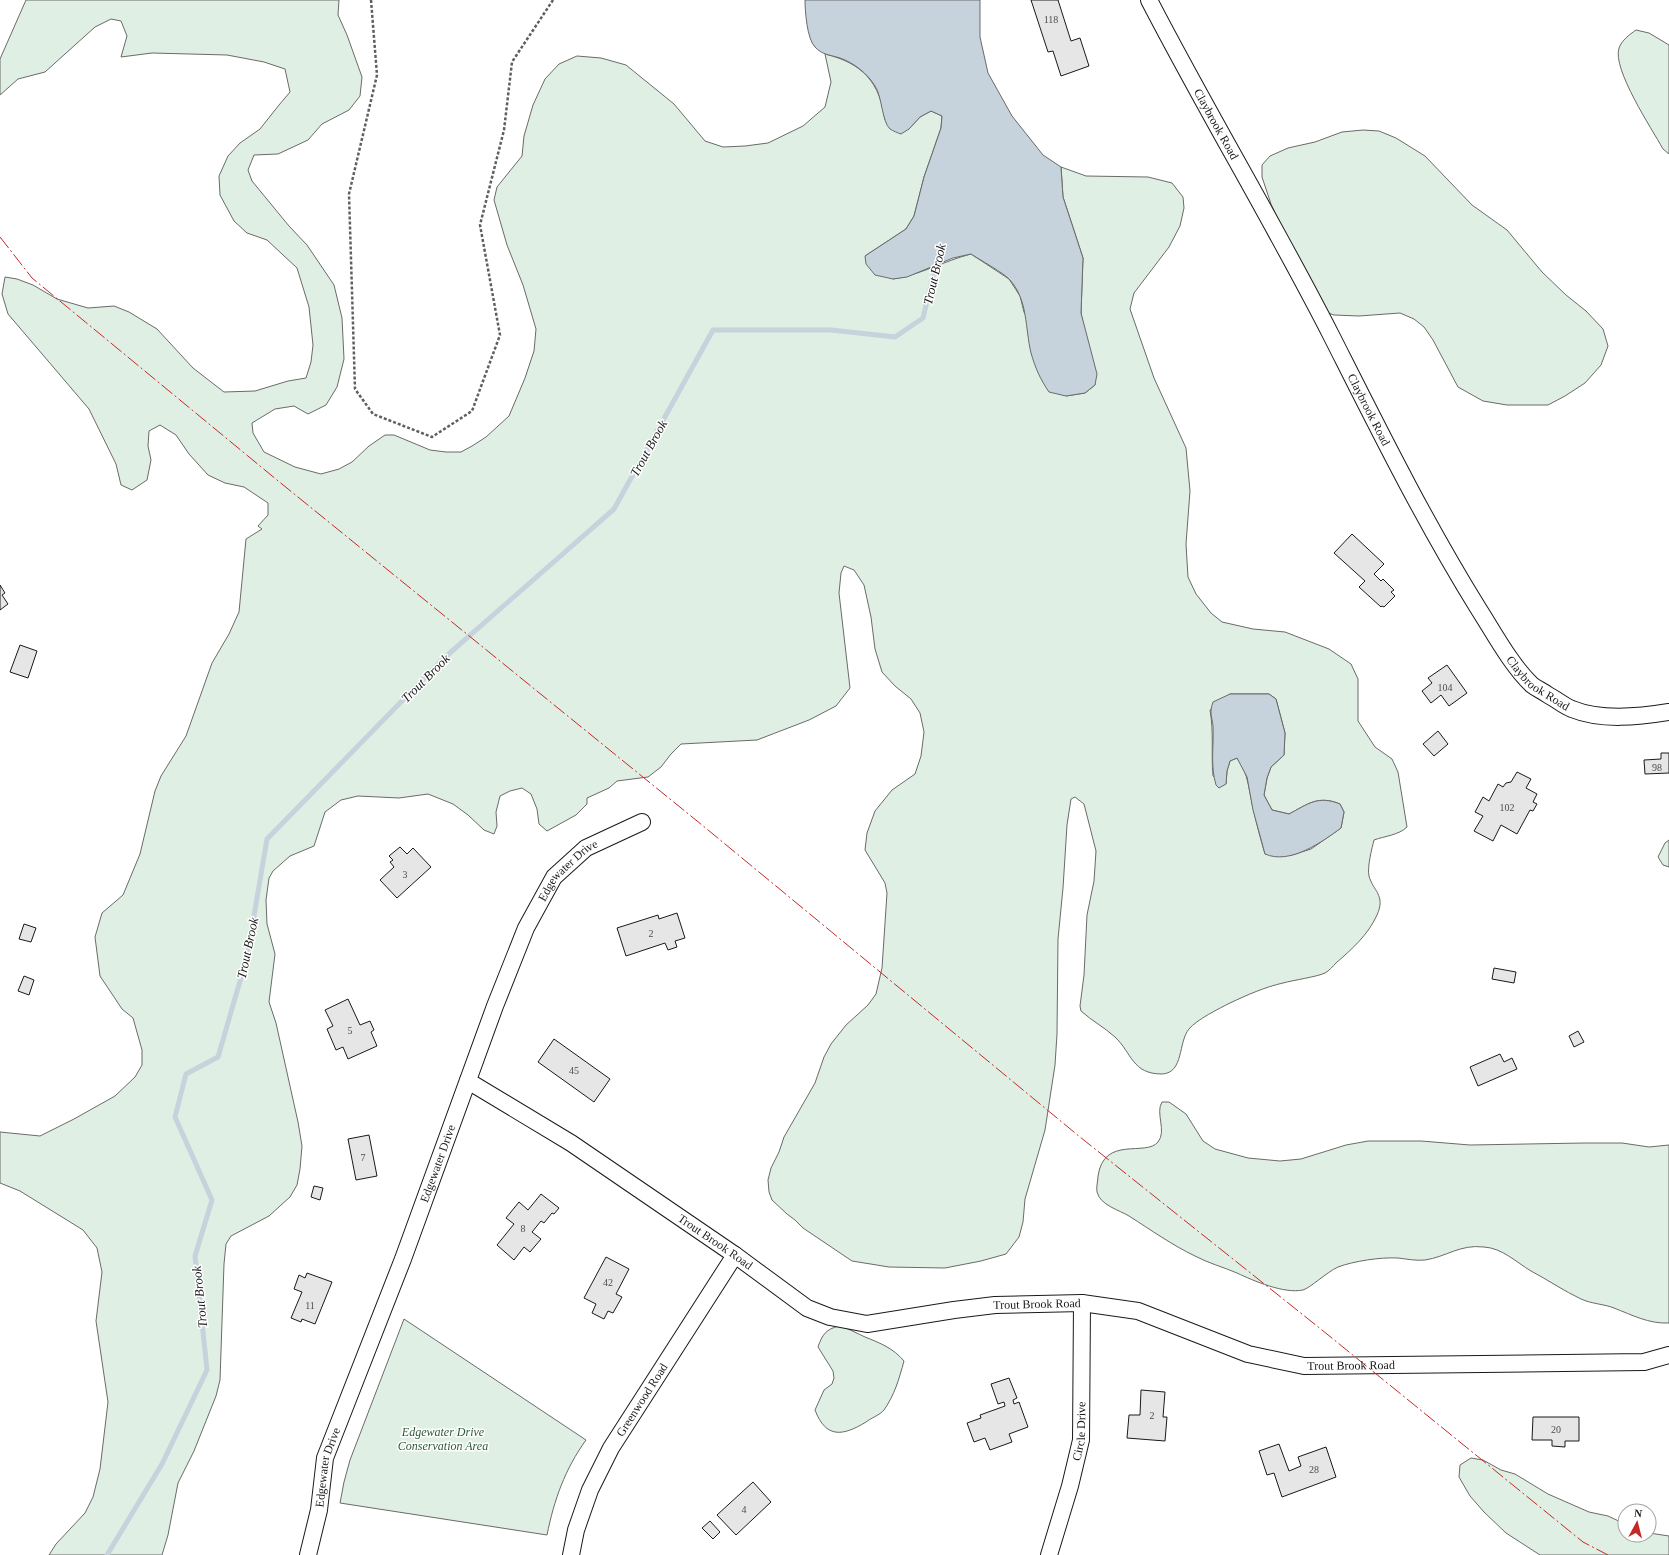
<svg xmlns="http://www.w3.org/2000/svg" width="1669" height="1555" font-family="'Times New Roman',serif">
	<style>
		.green { fill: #e0efe3; stroke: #6a6a6a; fill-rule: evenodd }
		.water { fill: #c6d2dc; stroke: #6a6a6a }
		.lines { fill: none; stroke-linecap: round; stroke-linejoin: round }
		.stream { stroke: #c6d2dc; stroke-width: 5 }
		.building { fill: #e6e6e6; stroke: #1a1a1a }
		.minor-casing { stroke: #1a1a1a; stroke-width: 18 }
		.path { stroke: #5f5f5f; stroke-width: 2.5; stroke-dasharray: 3 2; stroke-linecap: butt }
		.minor { stroke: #fff; stroke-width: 16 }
		.power { stroke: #c62828; stroke-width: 1; stroke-dasharray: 14 3 2 3; stroke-linecap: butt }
		.labels { text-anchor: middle; stroke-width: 3; stroke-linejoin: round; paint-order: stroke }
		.number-label { font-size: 10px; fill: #4d4d4d }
		.street-label { font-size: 12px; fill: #1a1a1a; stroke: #fff }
		.park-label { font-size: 12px; font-style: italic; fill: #2b5a34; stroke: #fff }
		.water-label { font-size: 13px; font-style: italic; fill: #1a1a1a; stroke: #fff }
	</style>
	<rect width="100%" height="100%" fill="#fff"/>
	<path class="green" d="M26,0H339L338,15L347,35L362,77L360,96L349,110L322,124L308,140L278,154L254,155L248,170L252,181L289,226L307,245L334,285L342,318L344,359L337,387L326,405L308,414L294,406L275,409L252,423L253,433L264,452L295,467L321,474L339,469L352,462L369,446L385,435H394L430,450L446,452H461L472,446L486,437L509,416L525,378L534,351L536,329L523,285L507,245L494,200L497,187L522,156L524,136L533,105L545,79L559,64L577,56L601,58L626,65L674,104L705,141L723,147L745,146L768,143L803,126L825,107L831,82L825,54C862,63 880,82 885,120L909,129L920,117L931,111L942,116L941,128L924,177L914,216L906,229L865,256L893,279C920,275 944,261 971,254L1009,279L1020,296L1024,312L1066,396L1085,393L1095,385L1081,313L1083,258L1063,197L1061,167L1086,176L1148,177L1172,183L1183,197L1184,208L1180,226L1169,247L1134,293L1130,309L1154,378L1186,448L1190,491L1186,544L1188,577L1196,594L1211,613L1222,622L1253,629L1285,632L1329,649L1351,664L1358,679V721L1375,747L1392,759L1398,772L1407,827C1399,835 1385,836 1374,840C1372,848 1367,867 1369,876C1373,891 1386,895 1377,915C1368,935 1352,949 1336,963C1333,966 1329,971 1325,973C1316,977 1294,980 1283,983C1265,987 1247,995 1230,1003C1220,1008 1196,1020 1189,1029C1178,1042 1184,1073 1162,1074C1132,1074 1132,1053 1115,1037C1104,1027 1092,1021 1081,1011L1080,1006L1084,975L1087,915L1094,881L1096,851L1084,804L1075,797L1071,799L1067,825L1063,888L1058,939L1057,1034L1055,1065L1045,1130L1025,1199L1023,1222L1019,1237L1006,1254L981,1261L945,1268L889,1267L852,1261L803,1228L795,1220L787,1214L772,1200L769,1192L768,1180L771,1168L779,1152L784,1137L815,1083L824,1057L831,1044L846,1025L868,1005L876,994L882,968L887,893L885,883L865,850L867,833L875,811L892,790L915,774L921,756L924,732L920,713L911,699L895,686L882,672L875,649L871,617L864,585L854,570L844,566L841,573L839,593L850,688L836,706L809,720L757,740L681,744L671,754L661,767L648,777L617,781L609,788L587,798V804L576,815L547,831L539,824L537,809L531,794L522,788L510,791L500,796L496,812L497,826L494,834L484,830L468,815L453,804L428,794L399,798L358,796L341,800L325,812L314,846L290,856L273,871L269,878L266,900L267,924L275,954L269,1002L276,1023L298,1122L302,1146L300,1169L297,1185L290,1197L280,1206L269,1216L231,1236L226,1244L224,1264L220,1380L216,1396L194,1451L178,1483L168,1535L162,1555H49L56,1544L85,1513L93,1497L100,1469L108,1402L96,1321L102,1272L97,1248L83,1230L20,1191L0,1183V1132L40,1136L74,1119L115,1096L135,1077L142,1065V1050L133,1018L122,1009L100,976L95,937L102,913L123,895L140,854L155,791L161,776L186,736L212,663L229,634L239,612L246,539L262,529L258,526L268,515V503L244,487L225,483L208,475L189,454L176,435L160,425L149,431L148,446L151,460L147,480L132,490L121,485L116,464L89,409L8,314L2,294L5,277L17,279L33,285L57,299L88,308L114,306L129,312L157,329L193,368L224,392L255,391L288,381L306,378L311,362L313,345L309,307L297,268L267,240L247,233L234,221L220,195L219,176L228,156L240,143L260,129L279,105L290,92L285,69L264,62L227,55L152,53L121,57L127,36L121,21L111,19L95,27L45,72L18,79L0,95V59ZM1230,694H1269L1276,699L1285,733L1284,755L1271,767L1267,778L1264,795L1272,810L1289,814C1308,804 1318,795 1340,804L1344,812L1341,828L1311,849L1292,855L1265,854C1261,840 1257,826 1254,812C1249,793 1249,773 1237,758L1230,761L1227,771L1226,784L1213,776C1211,754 1214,732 1210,710Z
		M1636,30L1649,33L1669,45V154L1663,149C1652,129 1612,69 1619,48C1622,40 1629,35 1636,30Z
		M1363,130L1379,131L1396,138L1425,156L1472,205L1507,230L1542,272L1566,295L1586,311L1603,329L1608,346L1601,365L1585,383L1565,396L1548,405H1507L1483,401L1458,387L1433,340L1424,327L1414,319L1400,313L1359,316L1334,315L1320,310L1271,204L1262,177V165L1270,156L1288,148L1315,142L1342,132Z
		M1669,840V867L1663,865L1658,857L1665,843Z
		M1162,1102H1169L1186,1114L1203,1141L1215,1149L1248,1158L1280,1161L1301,1159L1346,1145L1368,1141H1421L1470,1145L1584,1143H1622L1649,1147L1669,1145V1323C1649,1324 1632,1315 1614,1308C1604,1304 1592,1304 1581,1299C1564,1291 1548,1280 1531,1271C1516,1262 1502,1248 1484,1247C1460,1244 1446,1257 1425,1260C1416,1261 1407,1259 1398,1258C1381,1257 1354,1261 1338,1267C1327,1272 1310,1288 1303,1290C1284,1294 1254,1281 1237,1273C1223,1267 1208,1263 1195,1256C1172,1245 1151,1230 1129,1216C1119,1210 1100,1205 1097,1192C1096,1187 1098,1181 1098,1176C1104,1135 1146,1157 1158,1142C1167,1131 1155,1113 1162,1102Z
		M404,1319L586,1440C565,1469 554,1500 547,1535L340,1503L344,1482L350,1460Z
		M839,1326C848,1328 856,1333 865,1337C880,1343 893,1348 904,1361C899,1379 895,1394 884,1410C880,1415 871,1418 866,1422C843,1436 826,1439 815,1410L824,1390L832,1384L834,1378L833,1371L818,1347C822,1335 826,1329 839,1326Z
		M1471,1458L1483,1460L1501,1470L1515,1474L1548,1494L1589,1512L1608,1516L1625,1524V1535H1649V1533L1669,1536V1555H1540L1506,1533L1484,1512L1470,1496L1459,1477L1460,1465Z"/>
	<path class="water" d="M805,0H980V37L988,73L1012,116L1043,155L1061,167L1063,197L1083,258L1081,313L1097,374L1095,385L1085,393L1066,396L1049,392C1040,379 1035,367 1031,353C1025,328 1028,300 1010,280C1004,273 980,260 971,254L953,258L907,277L893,279L875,275L866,264L865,256L906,229L914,216L924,177L941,128L942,116L931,111L920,117L909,129L901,134C898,133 893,131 890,129C882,122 882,96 875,86C867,73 854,63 840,58C831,55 822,55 815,47C807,39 805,11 805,0Z
		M1230,694H1269L1276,699L1285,733L1284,755L1271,767L1267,778L1264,795L1272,810L1289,814C1308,804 1318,795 1340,804L1344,812L1341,828C1322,842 1290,865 1265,854L1253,810L1247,777L1237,758L1230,761L1227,771L1226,784L1219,788L1216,785C1210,765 1214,747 1213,726C1212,716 1209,713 1213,702Z"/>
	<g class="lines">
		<path class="stream" d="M107,1555L162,1464L207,1370L195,1256L212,1200L175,1117L186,1074L218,1057L247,957L267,839L443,659L614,509L713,330H831L895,337L923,318L937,259"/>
	</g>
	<path class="building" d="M1031,0H1058L1071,41L1080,38L1089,66L1061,76L1053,51L1048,52Z
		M1352,534L1384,564L1374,574L1381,581L1383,579L1394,590L1391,592L1395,596L1384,607L1382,606L1381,607L1359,587L1365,581L1334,553Z
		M0,585L5,593L2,595L8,604L0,610Z
		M20,645L37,651L28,678L10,672Z
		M1447,665L1467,693L1449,706L1441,695L1431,703L1422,691L1432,683L1428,678Z
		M1438,731L1448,744L1434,756L1423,744Z
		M1661,753H1669V773L1645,774L1644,760L1661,759Z
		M1517,772L1531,779L1526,788L1537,794L1533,802L1537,804L1533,811L1530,810L1517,834L1501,825L1493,841L1474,831L1483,816L1475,812L1483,797L1489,801L1498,784L1503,787L1506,783L1511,782Z
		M400,847L407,854L413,848L431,867L397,898L380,880L394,867L390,862L393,860L389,856Z
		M677,913L685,938L675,941L677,947L668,950L665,943L626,956L617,928L658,915L659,919Z
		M24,924L36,928L31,942L19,939Z
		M1494,968L1516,972L1514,983L1492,979Z
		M24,976L34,980L29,995L18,991Z
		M348,999L360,1025L370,1021L374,1030L371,1032L377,1046L348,1059L343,1047L336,1050L327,1029L333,1026L325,1010Z
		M1578,1031L1584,1042L1574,1047L1569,1036Z
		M554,1039L610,1079L594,1102L538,1062Z
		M1500,1054L1504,1062L1512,1058L1517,1069L1478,1086L1470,1067Z
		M369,1135L377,1176L356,1180L348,1139Z
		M314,1186L323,1188L320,1200L311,1197Z
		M541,1194L559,1208L554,1214L552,1213L544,1223L541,1221L532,1232L541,1239L530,1252L524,1247L514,1260L497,1245L514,1224L506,1218L519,1202L528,1210Z
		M606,1257L629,1269L616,1294L622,1297L613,1313L608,1311L604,1319L592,1313L596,1304L584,1298Z
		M307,1273L332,1282L315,1324L302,1319L301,1322L291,1318L302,1292L294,1289L299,1275L305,1278Z
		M1009,1378L1017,1398L1013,1400L1014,1404L1019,1402L1028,1427L1009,1434L1012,1442L990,1450L985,1438L974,1442L967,1423L981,1418L980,1415L1005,1406L1004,1402L998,1404L991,1384Z
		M1141,1390L1165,1392L1163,1417H1167L1165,1441L1127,1438L1129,1415H1140Z
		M1533,1417H1579V1441H1565V1447L1552,1446V1440H1532Z
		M1279,1444L1289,1471L1301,1466L1298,1457L1326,1447L1336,1477L1282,1497L1274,1473L1267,1475L1259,1451Z
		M753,1482L771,1502L736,1535L717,1515Z
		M710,1521L720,1532L713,1539L702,1528Z"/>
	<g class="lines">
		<defs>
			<g id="minor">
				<path id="s1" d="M1149,0C1208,114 1274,223 1332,337C1378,428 1424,521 1478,608C1494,633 1511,665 1532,685C1537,689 1543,691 1548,695C1556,699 1564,706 1572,709C1601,721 1639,717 1669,712"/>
				<path id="s2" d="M468,1081L571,1143L735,1255L807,1308L830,1317L867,1324L954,1310L995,1305L1082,1303L1138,1311L1248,1354L1304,1366L1644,1362L1669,1355"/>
				<path id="s3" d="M308,1555L319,1510L325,1458L403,1259L495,1006L526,928L554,877L586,848L642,822"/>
				<path id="s4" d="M571,1555L576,1530L590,1490L611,1448L735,1255"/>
				<path id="s5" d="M1049,1555L1070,1486L1081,1440L1082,1303"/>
			</g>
		</defs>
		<use href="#minor" class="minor-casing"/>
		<path class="path" d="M371,0L377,75L349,194L355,389L373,414L432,437L472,411L500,335L480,225L504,130L512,62L553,0"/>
		<use href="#minor" class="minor"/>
		<path class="power" d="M0,237L32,278L277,480L702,825L1080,1137L1322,1330L1583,1542L1608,1555"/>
	</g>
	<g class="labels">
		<g class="number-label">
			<text x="1051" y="23">118</text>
			<text x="1445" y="691">104</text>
			<text x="1657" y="771">98</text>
			<text x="1507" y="811">102</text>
			<text x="405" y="878">3</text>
			<text x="651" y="937">2</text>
			<text x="350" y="1034">5</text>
			<text x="574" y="1074">45</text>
			<text x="363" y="1161">7</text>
			<text x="523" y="1232">8</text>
			<text x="608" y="1286">42</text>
			<text x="310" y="1309">11</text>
			<text x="1152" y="1419">2</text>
			<text x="1556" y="1433">20</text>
			<text x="1314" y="1473">28</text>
			<text x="744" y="1513">4</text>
		</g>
		<g class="street-label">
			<text dy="4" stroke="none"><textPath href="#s1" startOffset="141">Claybrook Road</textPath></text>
			<text dy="4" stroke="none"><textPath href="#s1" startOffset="465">Claybrook Road</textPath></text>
			<text dy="4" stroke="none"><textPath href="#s1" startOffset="789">Claybrook Road</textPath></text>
			<text dy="4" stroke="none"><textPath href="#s3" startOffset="738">Edgewater Drive</textPath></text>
			<text dy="4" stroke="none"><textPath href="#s3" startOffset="414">Edgewater Drive</textPath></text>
			<text dy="4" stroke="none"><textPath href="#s2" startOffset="295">Trout Brook Road</textPath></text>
			<text dy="4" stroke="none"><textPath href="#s2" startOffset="642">Trout Brook Road</textPath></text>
			<text dy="4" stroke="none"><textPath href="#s2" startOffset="966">Trout Brook Road</textPath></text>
			<text dy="4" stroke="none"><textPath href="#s4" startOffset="172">Greenwood Road</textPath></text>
			<text dy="4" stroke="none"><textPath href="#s5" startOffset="128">Circle Drive</textPath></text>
			<text dy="4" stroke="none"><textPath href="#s3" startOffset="90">Edgewater Drive</textPath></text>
		</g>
		<g class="park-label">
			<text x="443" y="1436">Edgewater Drive<tspan x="443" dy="14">Conservation Area</tspan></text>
		</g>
		<g class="water-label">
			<text transform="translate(934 274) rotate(-77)" y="5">Trout Brook</text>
			<text transform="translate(648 448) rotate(-61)" y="5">Trout Brook</text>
			<text transform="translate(425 678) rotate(-45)" y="5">Trout Brook</text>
			<text transform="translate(247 948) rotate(-78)" y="5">Trout Brook</text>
			<text transform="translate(199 1297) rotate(-96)" y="5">Trout Brook</text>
		</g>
	</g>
	<g transform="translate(1637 1523) rotate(7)"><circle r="19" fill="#ffffff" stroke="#a3a3a3"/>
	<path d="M0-3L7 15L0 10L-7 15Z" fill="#c62828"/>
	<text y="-6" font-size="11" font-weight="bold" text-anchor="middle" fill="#1a1a1a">N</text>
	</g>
</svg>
